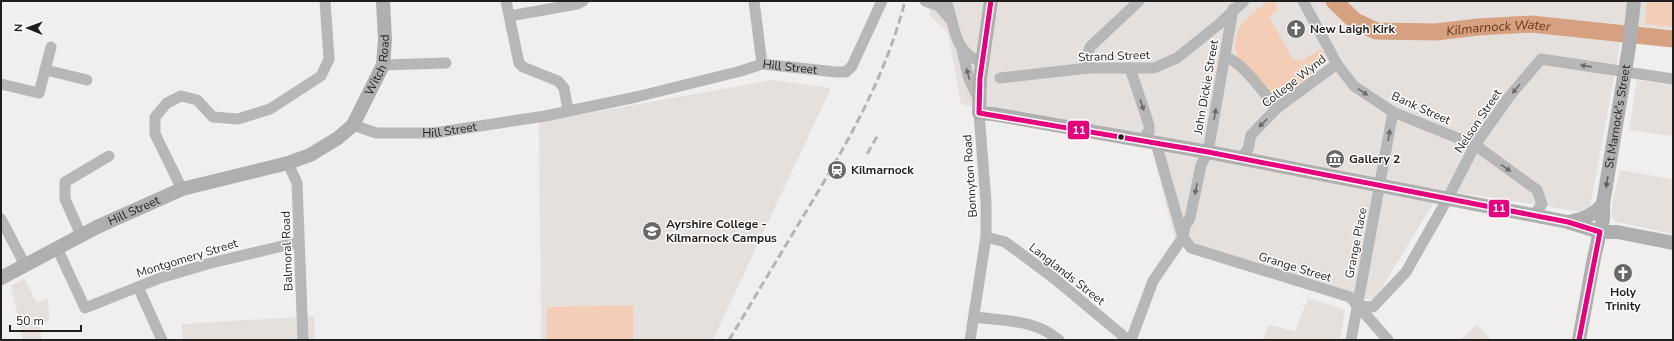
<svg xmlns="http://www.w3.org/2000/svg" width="1674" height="341" font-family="'Nunito Sans',sans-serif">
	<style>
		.built { fill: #e6e0dc }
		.green { fill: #f3cdb6 }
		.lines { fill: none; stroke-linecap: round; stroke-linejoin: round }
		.river { stroke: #d6a181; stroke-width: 17 }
		.minor { stroke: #b7b7b7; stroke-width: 11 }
		.major { stroke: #b0afaf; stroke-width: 14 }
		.rail { stroke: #b4b4b2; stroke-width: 3; stroke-dasharray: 8 4; stroke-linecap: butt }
		.bus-1-casing { stroke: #fffdfc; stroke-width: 8 }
		.bus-1 { stroke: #e5007d; stroke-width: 5 }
		.oneway { fill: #6c6b6a }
		.oneway2 { fill: #61605f }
		.bus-dot { fill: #201f1e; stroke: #fffdfc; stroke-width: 1.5 }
		.labels { text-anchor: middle; stroke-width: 3; stroke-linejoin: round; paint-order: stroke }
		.poi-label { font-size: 12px; font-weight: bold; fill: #201f1e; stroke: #fffdfc; text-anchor: start }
		.street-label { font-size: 12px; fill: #201f1e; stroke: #fffdfc }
		.water-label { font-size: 13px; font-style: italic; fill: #6b3917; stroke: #fffdfc }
		.line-badge { stroke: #fffdfc; stroke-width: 1.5 }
		.badge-label { font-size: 11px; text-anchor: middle; font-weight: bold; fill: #fff }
	</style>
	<rect width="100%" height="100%" fill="#f1efee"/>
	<path class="built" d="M932,1H1673V30L1624,24L1589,213L1441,190L1374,301L1175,240L1152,149L961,104L948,33L929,15Z
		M772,80L831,88L713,340H541L539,122Z
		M1637,80L1673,85V136L1629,130Z
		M1620,170L1673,179V234L1616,222L1611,216L1613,199Z
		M24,278L37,303L48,298L49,320L40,326L42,340H23L11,286Z
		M1308,298L1345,310L1340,340H1263L1268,325L1295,331Z
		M314,316L315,340H183L182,324Z
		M1477,325L1491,340H1460Z"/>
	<path class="green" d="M1269,1H1276L1277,11L1269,17L1292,58L1301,61L1321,49L1327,61L1289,93L1269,97C1261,87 1242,68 1238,58C1227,32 1249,14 1269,1Z
		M1647,1H1673V27L1645,24Z
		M633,305V340H547V307Z"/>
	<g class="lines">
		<path class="river" id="s1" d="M1334,1L1355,21L1376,31L1436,32L1478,27L1531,24L1673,39"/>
		<g class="minor">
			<path d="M506,1L519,63L523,67L558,81L564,88L568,110"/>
			<path d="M754,1L762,64"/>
			<path d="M925,1L939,6L949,18"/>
			<path d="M946,1C954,20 953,49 975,59L983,57"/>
			<path d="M1303,1L1337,64L1354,86L1393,112L1475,145L1537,190L1542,204L1534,215"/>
			<path d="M510,16L577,4L583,1"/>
			<path d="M962,50L969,79L978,98"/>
			<path d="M1225,57C1241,60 1265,95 1277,108"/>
			<path d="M383,65L446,63"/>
			<path d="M1088,68L1087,56L1090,47L1139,1"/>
			<path d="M1130,68L1149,125V131L1142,140"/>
			<path d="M46,70L87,80"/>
			<path d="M1000,78L1088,68H1154L1177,58L1218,25L1244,1"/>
			<path d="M1,84L39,93L51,47"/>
			<path id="s2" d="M353,125L376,133H434L545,116L636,97L741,71L762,64L836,72H846L852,66L882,1"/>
			<path d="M1156,143L1183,237L1191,248L1350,297L1388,340"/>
			<path d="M1241,159L1248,149L1251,135L1277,108L1337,64"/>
			<path d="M288,163L297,183L303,340"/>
			<path d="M182,189L155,134V117L167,103L181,96L197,100L213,117L238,119L270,109L321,76L329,59L325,1"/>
			<path d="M1,219L25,265"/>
			<path d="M81,235L65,199V182L109,156"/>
			<path d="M986,237L1005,242L1012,247L1055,279L1128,340"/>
			<path d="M57,248L85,308L160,278L211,263L299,242"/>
			<path d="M138,287L162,340"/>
			<path d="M1357,306L1373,307L1406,272L1448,198L1475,145L1509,97L1541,59L1673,79"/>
			<path d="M974,317C1005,321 1034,319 1059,340"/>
			<path d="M970,340L986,237V202L979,113"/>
			<path d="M1131,340L1153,281L1183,237L1185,226L1190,218L1201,165L1208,152L1233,9"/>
			<path d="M1351,340L1393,112"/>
		</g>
		<g class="major">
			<path d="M991,1L980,78L979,113L993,114L1208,152L1568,222L1600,232H1617L1673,243"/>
			<path d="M1568,222C1583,219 1593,216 1603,204"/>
			<path id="s3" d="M1,278L97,227L182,189L288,163L310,155L338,138L353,125L383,65L385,40L383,1"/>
			<path id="s4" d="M1579,340L1594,258L1603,219V204L1629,47L1634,1"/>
		</g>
		<path class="rail" d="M867,154L878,135
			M729,340C755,297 781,253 807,210C847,144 886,76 905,1"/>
		<defs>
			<path id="bus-1" d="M991,1L980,78L979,113L1208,152L1568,222L1600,232L1579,340"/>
		</defs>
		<use href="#bus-1" class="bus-1-casing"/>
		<use href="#bus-1" class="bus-1"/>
	</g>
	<defs><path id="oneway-solid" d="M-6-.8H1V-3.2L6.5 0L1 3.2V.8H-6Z"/></defs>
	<g class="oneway">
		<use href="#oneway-solid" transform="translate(1586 66) rotate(-171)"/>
		<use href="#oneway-solid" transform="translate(968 74) rotate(-105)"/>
		<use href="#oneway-solid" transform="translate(1516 89) rotate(129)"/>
		<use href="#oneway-solid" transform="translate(1363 92) rotate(34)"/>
		<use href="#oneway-solid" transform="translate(1142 105) rotate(71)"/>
		<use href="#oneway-solid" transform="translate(1215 114) rotate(-80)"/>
		<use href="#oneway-solid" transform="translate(1263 123) rotate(135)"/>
		<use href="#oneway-solid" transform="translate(1389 135) rotate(-80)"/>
		<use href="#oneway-solid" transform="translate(1506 168) rotate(35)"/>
		<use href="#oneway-solid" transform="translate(1196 189) rotate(101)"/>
	</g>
	<use class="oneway2" href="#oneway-solid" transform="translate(1607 182) rotate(99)"/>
	<defs>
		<symbol id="church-disc" viewBox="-11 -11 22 22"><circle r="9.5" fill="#696867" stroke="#fffdfc"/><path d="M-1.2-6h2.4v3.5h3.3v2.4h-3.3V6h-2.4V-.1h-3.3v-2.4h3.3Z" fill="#fff"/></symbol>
		<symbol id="museum-disc" viewBox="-11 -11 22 22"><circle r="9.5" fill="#696867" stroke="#fffdfc"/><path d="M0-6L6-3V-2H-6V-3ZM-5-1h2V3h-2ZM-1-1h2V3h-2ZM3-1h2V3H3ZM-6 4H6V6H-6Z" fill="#fff"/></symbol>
		<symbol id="station-disc" viewBox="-11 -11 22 22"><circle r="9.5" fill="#696867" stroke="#fffdfc"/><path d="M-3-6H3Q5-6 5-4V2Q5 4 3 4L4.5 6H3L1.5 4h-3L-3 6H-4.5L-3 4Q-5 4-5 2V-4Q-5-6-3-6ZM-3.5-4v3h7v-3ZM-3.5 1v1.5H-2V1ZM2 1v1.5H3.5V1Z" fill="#fff"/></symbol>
		<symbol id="university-disc" viewBox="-11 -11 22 22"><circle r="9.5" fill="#696867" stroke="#fffdfc"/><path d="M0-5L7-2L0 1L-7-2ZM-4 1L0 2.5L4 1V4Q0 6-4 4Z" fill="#fff"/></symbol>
	</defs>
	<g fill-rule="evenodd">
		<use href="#church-disc" x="1285" y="18" width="22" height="22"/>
		<use href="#museum-disc" x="1324" y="148" width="22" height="22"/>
		<use href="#station-disc" x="826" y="159" width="22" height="22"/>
		<use href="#university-disc" x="641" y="220" width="22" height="22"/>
		<use href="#church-disc" x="1612" y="262" width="22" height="22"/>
	</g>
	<circle class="bus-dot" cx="1121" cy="137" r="3.5"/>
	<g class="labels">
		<g class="poi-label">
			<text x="1310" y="33">New Laigh Kirk</text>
			<text x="1349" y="163">Gallery 2</text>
			<text x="851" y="174">Kilmarnock</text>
			<text x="666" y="228">Ayrshire College -<tspan x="666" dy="14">Kilmarnock Campus</tspan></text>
			<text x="1623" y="296" text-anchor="middle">Holy<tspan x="1623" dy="14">Trinity</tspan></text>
		</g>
		<g class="street-label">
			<text transform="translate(1114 56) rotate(-2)" y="4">Strand Street</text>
			<text dy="4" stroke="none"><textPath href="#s3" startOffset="453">Witch Road</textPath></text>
			<text dy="4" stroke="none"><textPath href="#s2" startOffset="446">Hill Street</textPath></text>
			<text transform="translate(1294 81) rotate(-38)" y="4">College Wynd</text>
			<text transform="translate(1206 87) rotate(-80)" y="4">John Dickie Street</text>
			<text transform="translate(1421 108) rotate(24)" y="4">Bank Street</text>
			<text dy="4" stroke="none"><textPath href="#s4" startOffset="227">St Marnock's Street</textPath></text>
			<text transform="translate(1478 121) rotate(-56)" y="4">Nelson Street</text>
			<text dy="4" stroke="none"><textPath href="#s2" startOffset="98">Hill Street</textPath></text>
			<text transform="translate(970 176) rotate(-94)" y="4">Bonnyton Road</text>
			<text dy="4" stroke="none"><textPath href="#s3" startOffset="149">Hill Street</textPath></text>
			<text transform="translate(1356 243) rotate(-79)" y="4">Grange Place</text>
			<text transform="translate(287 251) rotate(-92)" y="4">Balmoral Road</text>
			<text transform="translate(187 258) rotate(-17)" y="4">Montgomery Street</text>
			<text transform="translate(1295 267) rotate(17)" y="4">Grange Street</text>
			<text transform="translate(1067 274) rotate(38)" y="4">Langlands Street</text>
		</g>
		<g class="water-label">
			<text dy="5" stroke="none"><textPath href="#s1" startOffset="175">Kilmarnock Water</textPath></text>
		</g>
	</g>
	<g class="line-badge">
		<rect x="1067" y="120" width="23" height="20" rx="4" fill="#e5007d"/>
		<rect x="1488" y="199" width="22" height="19" rx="4" fill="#e5007d"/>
	</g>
	<g class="badge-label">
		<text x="1079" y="134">11</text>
		<text x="1499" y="212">11</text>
	</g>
	<rect width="1674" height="341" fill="none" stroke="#201f1e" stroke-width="4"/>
	<g transform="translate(28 28) rotate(271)" stroke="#fffdfc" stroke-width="3" paint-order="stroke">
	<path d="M0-3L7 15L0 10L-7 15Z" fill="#201f1e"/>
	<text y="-6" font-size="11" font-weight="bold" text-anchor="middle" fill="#201f1e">N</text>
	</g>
	<path d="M10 325v6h71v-6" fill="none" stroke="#201f1e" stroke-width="2"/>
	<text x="16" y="325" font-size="12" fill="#201f1e" stroke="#fffdfc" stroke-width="3" paint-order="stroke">50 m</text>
</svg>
